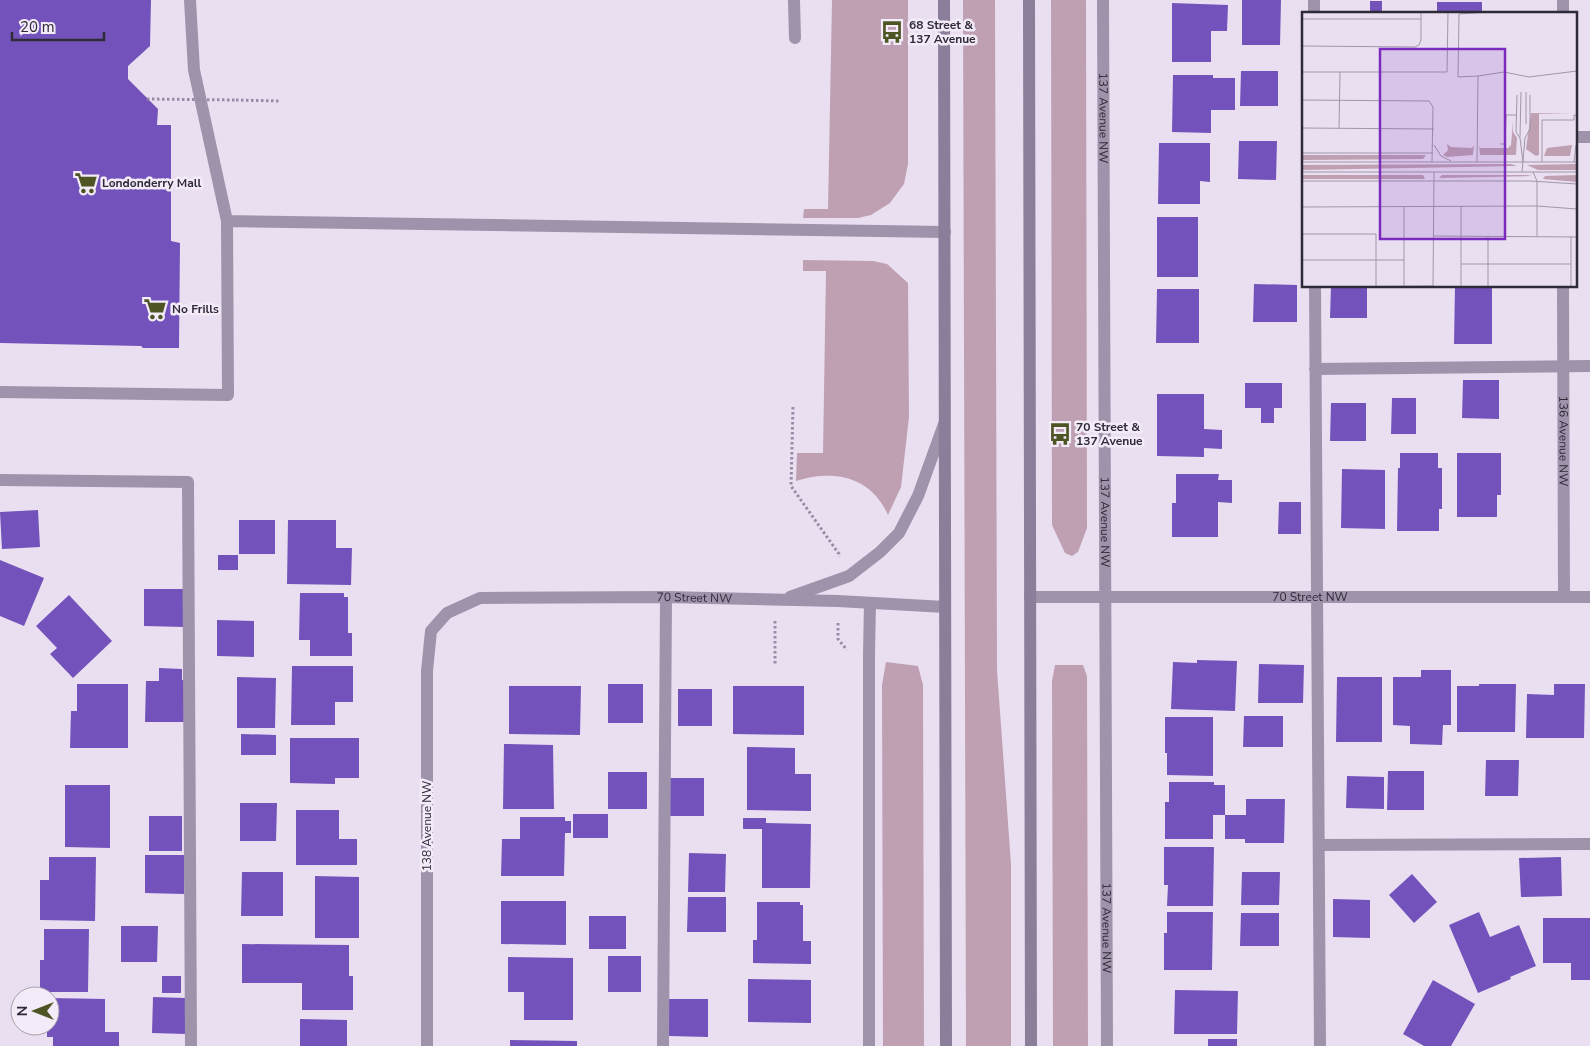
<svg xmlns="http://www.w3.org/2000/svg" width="1590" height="1046" font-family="'Nunito Sans',sans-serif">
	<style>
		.green { fill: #bea0b2 }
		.building { fill: #7353bb }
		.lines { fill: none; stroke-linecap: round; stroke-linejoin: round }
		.path { stroke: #998ba7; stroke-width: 3; stroke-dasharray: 2.5 2.5; stroke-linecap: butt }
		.lane { stroke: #9f92ab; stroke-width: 12 }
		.street { stroke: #9f92ab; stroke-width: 12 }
		.secondary { stroke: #8a7e9b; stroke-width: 12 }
		.path-bridge { stroke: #998ba7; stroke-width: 3; stroke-dasharray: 2.5 2.5; stroke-linecap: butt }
		.labels { text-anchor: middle; stroke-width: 5; stroke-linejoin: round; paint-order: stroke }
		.poi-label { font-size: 12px; font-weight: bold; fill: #2f2a37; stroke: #f3ebf8; text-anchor: start }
		.street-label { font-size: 12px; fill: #2f2a37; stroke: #f3ebf8 }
		.inset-road { fill: none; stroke: #9f97a7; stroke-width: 1 }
		.view { fill: #7b2cbf; fill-opacity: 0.15; stroke: #7b2cbf; stroke-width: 2.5 }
		.inset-edge { fill: none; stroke: #2f2a37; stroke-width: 2.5 }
	</style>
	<rect width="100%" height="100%" fill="#eadff1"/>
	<path class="green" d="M832,0H908V164L904,184L890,203L871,215L858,218H803L804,209H828Z
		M963,0H995L997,670L1011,864V1046H966Z
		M1051,0H1086L1087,528L1078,552L1072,556L1065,553L1052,525Z
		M803,260L873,261L887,264L908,283L909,417L901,487L888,515C871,476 833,469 796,481L797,453H823L826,271H803Z
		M886,662L918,666L923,685L924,1046H883L882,685Z
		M1055,665H1083L1087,676L1088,1046H1053L1052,681Z"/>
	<path class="building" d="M0,0H151L150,46L128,66V79L158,109L157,125H171V241L180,243L179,348H143L141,346L0,343Z
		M1242,0H1281L1280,45H1242Z
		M1370,1H1382V11H1397V14H1357V11H1370Z
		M1437,2H1482V14H1437Z
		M1172,3L1228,5L1227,31H1211V62H1172Z
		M1241,71H1278V106H1240Z
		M1173,75H1213V78H1235V110H1211V133L1172,132Z
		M1239,141H1277L1276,180L1238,179Z
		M1159,143H1210V182L1200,181V204H1158Z
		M1157,217H1198V277H1157Z
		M1254,284L1297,285V322H1253Z
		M1331,286H1367V318H1330Z
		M1455,286H1492V344H1454Z
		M1157,289H1199V343H1156Z
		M1463,380H1499V419L1462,418Z
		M1245,383H1282V408H1274V423H1261V408H1245Z
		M1157,394H1204V429L1222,430V449L1204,448V457L1157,456Z
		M1392,398H1416V434H1391Z
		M1331,403H1366V441H1330Z
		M1400,453H1438V468H1442V509H1439V531H1397L1398,468H1400Z
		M1457,453H1501V495H1497V517H1457Z
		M1342,469L1385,470V529L1341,528Z
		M1176,474H1219L1218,480H1232V503L1218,502V537H1172V503H1176Z
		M1279,502H1301V534H1278Z
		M38,510L40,547L2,549L0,512Z
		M239,520H275V554H239Z
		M288,520H336V548H352L351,585L287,584Z
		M218,555H238V570H218Z
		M0,560L44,578L24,626L0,616Z
		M144,589H184V627L144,626Z
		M300,593H344V597H348V633H352V656H310V640H299Z
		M69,595L112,641L73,678L50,654L57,648L36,626Z
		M217,620L254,621V657L217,656Z
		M1197,660L1237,661L1235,711L1171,709L1173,662L1197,663Z
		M1259,664L1304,665L1303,703H1258Z
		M292,666H353V702H335V725H291Z
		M159,668L182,669V680H185V722H145L146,681H159Z
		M1421,670H1451V725H1443L1442,745L1410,744V726L1393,725V677H1421Z
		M237,677L276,678L275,728H237Z
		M1337,677H1382V742H1336Z
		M77,684H128V748H70L71,711H77Z
		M608,684H643V723H608Z
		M1479,684H1516L1515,732H1457V686H1479Z
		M1554,684H1585L1584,738H1526L1527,694L1554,695Z
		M509,686H581L580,735L509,734Z
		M733,686H804V735L733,734Z
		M678,689H712V726H678Z
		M1244,716H1283V747H1243Z
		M1165,717H1213V776L1167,775V753H1165Z
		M241,734L276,735V755H241Z
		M290,738H359V778H335V784L290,783Z
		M504,744L553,745L554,809H503Z
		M747,747L795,748V774H811V811L747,810Z
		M1486,760H1519L1518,796H1485Z
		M1388,771H1424V810H1387Z
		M608,772H647V809H608Z
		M1347,776L1384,777V809L1346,808Z
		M667,778H704V816H667Z
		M1169,782H1214V785H1225V815H1213V839H1165V802H1169Z
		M65,785H110V848L65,847Z
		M1246,799H1285L1284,843H1245V839H1225V815H1246Z
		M240,803H277L276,841H240Z
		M296,810H339V839H357V865H296Z
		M573,814H608V838H573Z
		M149,816H182V851H149Z
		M520,817H565V821H571V833H565L564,876H501L502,839H520Z
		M743,818H766V823L811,824L810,888H762V829H743Z
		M1164,847H1214L1213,906H1167L1168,885H1164Z
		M689,853L726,854L725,892H688Z
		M145,855H185L184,894L145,893Z
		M49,857H96L95,921L40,920V880H49Z
		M1561,857L1562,896L1521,897L1519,858Z
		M242,872H283V916H241Z
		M1242,872H1280L1279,905H1241Z
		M1412,874L1437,902L1414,923L1389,895Z
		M315,876L359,877V938H315Z
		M688,897H726V932H687Z
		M1333,899L1370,900V938L1333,937Z
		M501,901H566V945L501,944Z
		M757,902H800V905H803V941H811V964L753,963V940H757Z
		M1167,912H1213L1212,970H1164V933H1167Z
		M1479,912L1490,937L1519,925L1536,966L1510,977L1511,979L1478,993L1449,925Z
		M1241,913H1279V946H1240Z
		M589,916H626V949H589Z
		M1543,918H1590V980H1571V963H1543Z
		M121,926H158L157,962H121Z
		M44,929H89L88,992H40V960H44Z
		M242,944L349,945V976H353V1010H302V983H242Z
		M608,956H641V992H608Z
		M508,957L573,958V1020H524V992H508Z
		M162,976H181V993H162Z
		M748,979L811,980V1023L748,1022Z
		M1433,980L1475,1004L1451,1046H1424L1403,1034Z
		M1175,990L1238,991L1237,1034H1174Z
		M153,997L186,998V1034L152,1033Z
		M50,998L105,999V1032H119V1046H53V1037H47V1026H50Z
		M669,999H708V1037L669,1036Z
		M300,1019L347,1020V1046H300Z
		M1208,1039H1237V1046H1208Z
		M510,1040L577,1041V1046H510Z"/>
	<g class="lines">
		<path class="path" d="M236,100L281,101
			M793,407L791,486L839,554V557
			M775,621V666
			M838,623V639L847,650"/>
		<path class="lane" d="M190,0L194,70L227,221L945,232
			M794,0L795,38
			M1314,0V14
			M1315,286L1320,1046
			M1315,369L1590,366
			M0,392L228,395L227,221
			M0,480L188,482L191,1046
			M1320,845L1590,844
			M663,1046L666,597
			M869,1046V654L870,603"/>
		<g class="street">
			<path id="s1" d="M1103,0L1107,1046"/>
			<path d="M1563,0V14"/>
			<path d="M1576,137H1590"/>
			<path id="s2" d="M1563,286L1564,597"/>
			<path d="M790,597L849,576L880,552L899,533L918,496L944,424"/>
			<path id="s3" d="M1030,597H1590"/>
			<path id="s4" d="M427,1046V671L431,631L447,613L480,598L666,597L838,601L945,607"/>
		</g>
		<path class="secondary" d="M944,0L946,1046
			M1029,0L1031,1046"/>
		<path class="path-bridge" d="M147,99L236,100"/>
	</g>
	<defs>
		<symbol id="bus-bare" viewBox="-9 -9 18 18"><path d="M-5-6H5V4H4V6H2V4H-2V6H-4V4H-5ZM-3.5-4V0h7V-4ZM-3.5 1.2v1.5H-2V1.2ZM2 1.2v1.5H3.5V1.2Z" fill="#4e5424" stroke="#f3ebf8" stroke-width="2.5" paint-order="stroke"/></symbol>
		<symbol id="supermarket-bare" viewBox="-9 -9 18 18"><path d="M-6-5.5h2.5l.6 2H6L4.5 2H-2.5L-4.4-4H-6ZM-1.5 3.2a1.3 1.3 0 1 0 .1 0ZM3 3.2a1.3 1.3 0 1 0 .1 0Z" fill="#4e5424" stroke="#f3ebf8" stroke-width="2.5" paint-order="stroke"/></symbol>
	</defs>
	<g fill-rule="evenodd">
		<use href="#bus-bare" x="876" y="16" width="32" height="32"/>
		<use href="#supermarket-bare" x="70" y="167" width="32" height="32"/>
		<use href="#supermarket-bare" x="139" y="293" width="32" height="32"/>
		<use href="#bus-bare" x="1044" y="418" width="32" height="32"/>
	</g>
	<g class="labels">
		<g class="poi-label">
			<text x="909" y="29">68 Street &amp;<tspan x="909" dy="14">137 Avenue</tspan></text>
			<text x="102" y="187">Londonderry Mall</text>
			<text x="172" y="313">No Frills</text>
			<text x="1076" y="431">70 Street &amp;<tspan x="1076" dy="14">137 Avenue</tspan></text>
		</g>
		<g class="street-label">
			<text dy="4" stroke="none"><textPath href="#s1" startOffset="118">137 Avenue NW</textPath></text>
			<text dy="4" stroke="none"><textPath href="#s2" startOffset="155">136 Avenue NW</textPath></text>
			<text dy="4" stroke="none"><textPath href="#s1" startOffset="522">137 Avenue NW</textPath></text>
			<text dy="4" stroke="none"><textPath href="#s3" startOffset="280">70 Street NW</textPath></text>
			<text dy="4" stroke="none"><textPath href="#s4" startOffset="690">70 Street NW</textPath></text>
			<text transform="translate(427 826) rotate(-90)" y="4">138 Avenue NW</text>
			<text dy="4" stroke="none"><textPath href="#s1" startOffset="928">137 Avenue NW</textPath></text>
		</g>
	</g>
	<g transform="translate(1302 12)">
		<rect width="275" height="275" fill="#eadff1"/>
		<path d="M229,101L270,102H237V143L234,144L224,137ZM211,109V120L215,126L214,143H178L177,133L178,136H206L209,133ZM145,132L149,135L170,136L172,133L171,143L145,145L141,143L146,138ZM270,133L268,144H242L245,136ZM0,143H124L121,147L0,148ZM209,152L215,154L0,158V153ZM275,152V158H236L225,153ZM0,163H121L123,167H0ZM140,163H225L230,164L137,166ZM275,163V170L241,167L243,164Z" fill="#bea0b2"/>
		<path class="inset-road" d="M0,7H119M0,34L113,35L117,33L119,28V0M0,60H145L146,0M176,64L156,65L157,2L186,0M215,83L214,120L218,126L221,150M0,88L127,89L131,95L130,150M224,112V80M0,116L132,117M37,116L38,60M218,125L219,80M198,132H203L204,103H214M132,133L139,144L149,149M0,141H131M0,150H275M175,150L176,64L202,60L227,65L275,59M240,150V108H272V103L275,104M272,150L274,133M0,160H275M220,160L223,126L228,117V83M231,160L235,169V224M0,169H228L275,172M159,194V275M0,195L235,194L275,197M102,195V275M0,222H74V274M132,224L275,225M0,248H102M159,252H269M0,275L131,274M131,275L132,160M186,275V224M269,275V224"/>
		<path class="view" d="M78,37H203V227H78Z"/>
		<rect width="275" height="275" class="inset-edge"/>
	</g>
	<g transform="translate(35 1011) rotate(270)"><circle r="24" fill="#f3ebf8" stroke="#a59eab"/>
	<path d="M0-4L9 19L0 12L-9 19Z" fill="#4e5424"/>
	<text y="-8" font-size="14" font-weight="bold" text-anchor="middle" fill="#2f2a37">N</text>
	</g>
	<path d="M12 32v8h92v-8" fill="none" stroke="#2f2a37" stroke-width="2.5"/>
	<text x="20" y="32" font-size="15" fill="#2f2a37" stroke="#f3ebf8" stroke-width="4" paint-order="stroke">20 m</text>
</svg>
